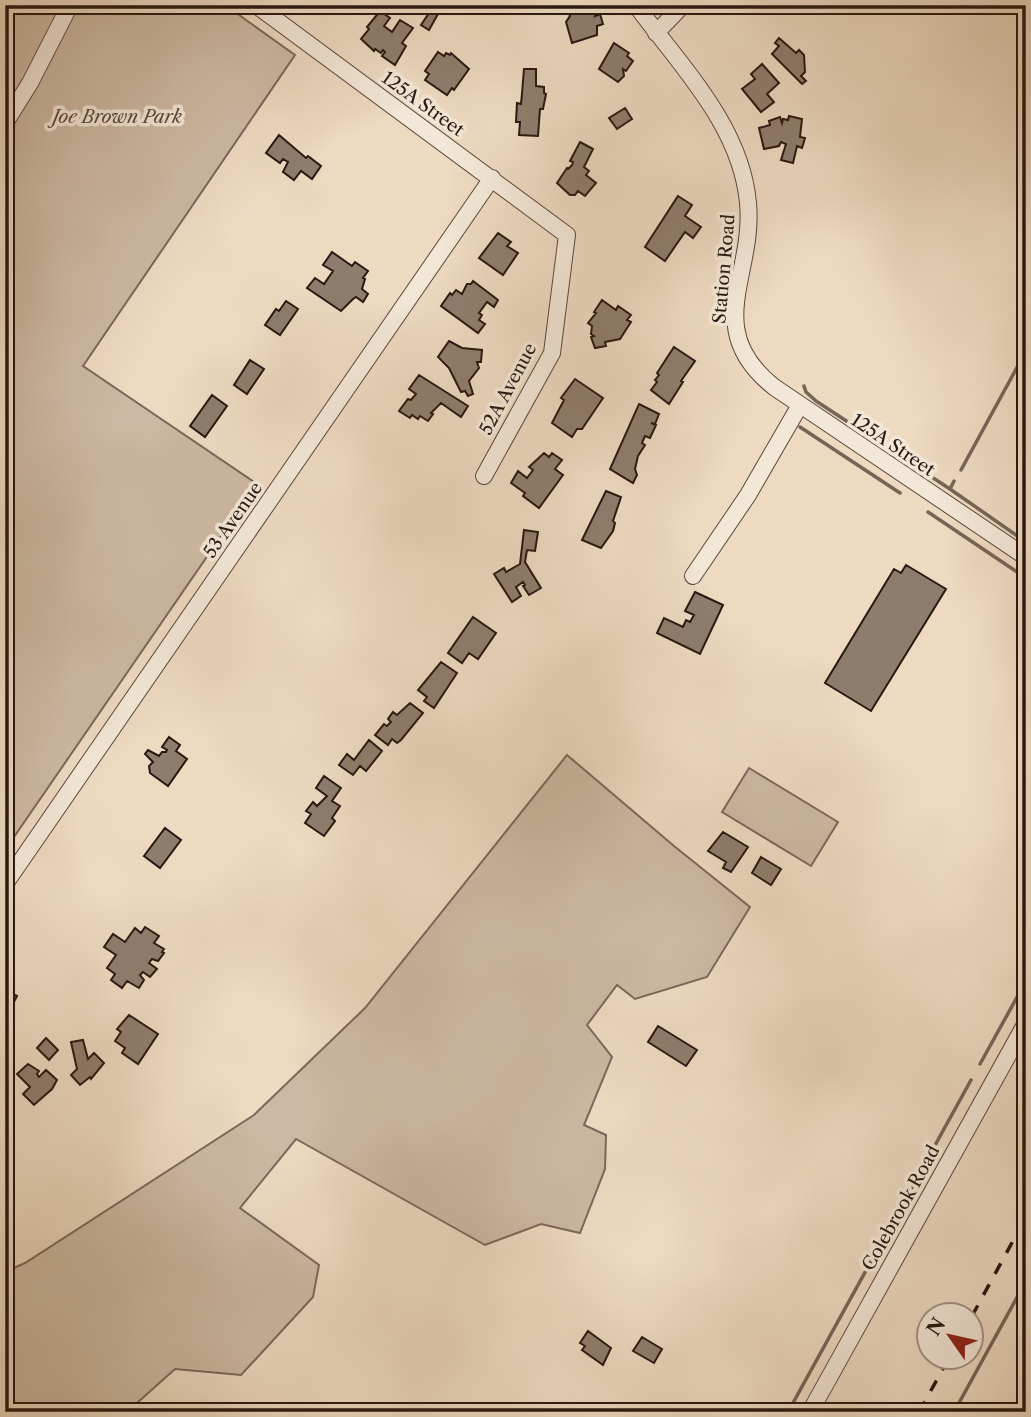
<svg xmlns="http://www.w3.org/2000/svg" width="1031" height="1417" font-family="'Libre Caslon Text',serif">
	<style>
		.green { fill: #ccb9a3; stroke: #7a685a; stroke-width: 2 }
		.lines { fill: none; stroke-linecap: round; stroke-linejoin: round }
		.stream { stroke: #766557; stroke-width: 3.5 }
		.building { fill: #8e7d6d; stroke: #281811; stroke-width: 2 }
		.minor-casing { stroke: #59483d; stroke-width: 18 }
		.minor { stroke: #f3e7d7; stroke-width: 16 }
		.rail { stroke: #281811; stroke-width: 3.5; stroke-dasharray: 12 12; stroke-linecap: butt }
		.labels { text-anchor: middle; stroke-width: 7; stroke-linejoin: round; paint-order: stroke }
		.street-label { font-size: 18px; fill: #281811; stroke: #f3e7d7 }
		.park-label { font-size: 18px; font-style: italic; fill: #59483d; stroke: #f3e7d7 }
	</style>
	<rect width="100%" height="100%" fill="#eddac1"/>
	<filter id="stains"><feTurbulence type="fractalNoise" baseFrequency=".00286" numOctaves="4"/><feColorMatrix values="0 0 0 0 .2 0 0 0 0 .09 0 0 0 0 .02 0 0 0 .5 -.17"/></filter>
	<radialGradient id="worn" r=".72"><stop offset=".6" stop-color="#630" stop-opacity="0"/><stop offset="1" stop-color="#630" stop-opacity=".3"/></radialGradient>
	<path class="green" d="M5,5H225L295,55L83,366L257,484L5,850Z
		M567,755L674,846L750,907L707,977L635,999L617,985L587,1025L612,1057L584,1125L606,1135L605,1169L580,1233L541,1224L485,1245L296,1139L240,1208L319,1265L313,1297L241,1375L175,1369L127,1412H5V1272L25,1263L254,1115L365,1008Z
		M749,768L838,822L811,866L722,812Z"/>
	<g class="lines">
		<path class="stream" d="M804,386L806,392L816,401L950,489L1026,542
			M800,427L900,493
			M961,470L1026,351
			M950,489L954,481
			M928,512L1026,578
			M980,1064L1026,981
			M788,1412L971,1080
			M954,1412L1026,1281"/>
	</g>
	<path class="building" d="M566,5H585L588,9L596,13L595,16L600,14L603,24L597,26V35L572,43L566,22L570,16Z
		M431,10L438,14L429,30L421,25Z
		M380,11L390,18L384,26L392,32L400,20L413,28L402,43L406,46L395,65L382,56L385,52L383,50L381,53L375,49L374,51L361,39L369,29L367,27Z
		M779,38L796,53L799,50L804,55L805,72L801,76L806,81L802,84L772,54L779,46L775,43Z
		M614,43L629,53L627,56L633,61L626,71L623,69L624,76L618,82L599,69Z
		M438,52L444,56L446,53L450,55L451,53L469,69L454,90L452,88L447,95L425,80L429,74L425,71Z
		M762,64L779,83L767,94L774,102L761,112L742,89L755,79L751,74Z
		M524,69H536V86L544,87V93L546,94L543,109H540L538,136L519,135L520,122H516L517,103L521,104L522,93Z
		M625,108L632,119L617,129L609,118Z
		M789,116L802,119L800,137L805,138L802,148L797,146L793,163L781,160L786,144L781,142L779,146L764,149L759,128L770,125L769,121L780,117L782,123L783,119L788,120Z
		M279,135L306,158L308,156L321,166L312,179L301,171L294,180L283,172L288,162L283,159L280,163L266,153Z
		M580,142L593,149L584,167L589,171L586,175L596,183L585,196L578,191L575,195H570L557,183L567,168L568,169L572,165L573,162L570,161Z
		M678,196L692,205L685,216L701,227L693,238L685,232L665,261L645,247Z
		M498,233L511,242L507,246L518,253L503,275L479,258Z
		M332,252L352,266L355,262L368,271L363,278L365,279L362,289L368,294L363,302L356,297L353,299L341,311L307,288L315,278L324,284L333,271L323,265Z
		M473,281L498,300L494,307L487,302L479,313L482,315L479,320L485,324L478,333L441,306L450,293L452,295L456,290L462,294L467,284H471Z
		M602,300L616,310L618,306L631,315L627,320L631,322L620,339L605,342L606,346L595,348L591,337L594,336L591,334L592,326L588,323L596,313L594,312Z
		M286,301L298,309L280,335L265,325L276,309L279,311Z
		M449,341L462,348L482,350L481,362H477L479,368L469,381L473,394L468,396L465,391L461,392L449,368L438,357Z
		M674,347L695,361L681,381L683,382L669,404L651,390L657,382L655,380L659,375L657,373Z
		M250,360L264,369L247,394L234,385Z
		M419,375L468,406L461,417L441,403L431,413L433,414L428,421L420,416L418,419L412,415L410,418L399,411L408,399L411,400L416,394L409,389Z
		M575,379L603,398L582,429H577L572,437L552,423L564,400L561,398Z
		M212,395L227,406L205,437L190,426Z
		M639,404L659,414L655,424L651,423L656,425L650,438L645,436L642,443L645,445L638,456L635,469L637,475L633,483L610,469Z
		M544,453L549,457L552,453L562,460L555,469L563,475L539,508L523,496L525,493L511,483L518,471L527,478L533,470L529,467Z
		M606,491L621,497L613,521L615,523L613,531L601,548L582,540Z
		M524,530L538,532L535,551L527,550L525,562L541,588L529,595L523,586L525,585L523,582L516,587L521,596L512,602L494,574L504,568L506,572L520,564Z
		M906,565L946,589L871,711L825,683L894,569L901,573Z
		M695,592L723,605L700,654L657,633L664,618L683,627L686,620L690,622L694,615L685,611Z
		M473,617L496,633L478,659L469,653L462,663L448,653Z
		M441,662L457,673L434,708L424,701L427,697L418,690Z
		M410,703L423,713L401,740L397,743L392,739L388,745L375,735L384,724L387,726L391,722L388,719L393,712L397,715Z
		M169,737L180,745L176,751L187,759L168,786L150,773L149,766L153,762L145,754L148,750L159,756L162,752H166L167,750L162,747Z
		M369,740L382,751L366,771L360,766L353,775L339,765L347,754L354,760Z
		M324,776L341,788L332,801L340,806L332,818L335,821L324,836L305,823L311,814L306,811L313,802L317,806L327,796L316,788Z
		M165,828L181,840L160,868L144,856Z
		M723,832L748,847L731,872L723,868L726,862L708,851Z
		M761,857L781,869L771,885L752,873Z
		M145,927L159,936L154,943L164,949L162,952L164,953L158,961L152,959L149,963L157,969L150,977L143,972L140,975L144,980L139,988L127,981L122,988L111,980L115,974L107,968L116,955L104,947L113,934L125,942L135,928L141,933Z
		M5,990L17,996L9,1012L5,1010Z
		M129,1015L158,1034L138,1064L122,1053L125,1048L115,1041L121,1032L117,1029Z
		M658,1026L697,1050L686,1066L648,1042Z
		M46,1038L58,1050L49,1060L37,1048Z
		M83,1040L88,1059L94,1053L104,1063L91,1079L90,1077L80,1085L71,1075L77,1069L71,1042Z
		M28,1064L39,1071L37,1074L39,1077L46,1070L57,1080L52,1089L34,1105L23,1094L30,1087L17,1074Z
		M588,1331L611,1348L603,1365L582,1350L585,1346L580,1343Z
		M642,1337L662,1349L654,1363L633,1351Z"/>
	<g class="lines">
		<defs>
			<path id="minor" d="M256,5L567,235L552,353L484,476
				M636,5C680,66 741,125 748,203C755,275 701,329 774,387L1026,557
				M656,33L683,5
				M5,123L30,83L70,5
				M693,576L748,495L800,405
				M5,884L492,178
				M810,1412L1026,1023"/>
		</defs>
		<use href="#minor" class="minor-casing"/>
		<use href="#minor" class="minor"/>
		<path class="rail" d="M972,1316L1026,1217
			M919,1412L949,1358"/>
	</g>
	<g class="labels">
		<g class="street-label">
			<text transform="translate(423 104) rotate(36)" y="6">125A Street</text>
			<text transform="translate(724 269) rotate(-85)" y="6">Station Road</text>
			<text transform="translate(508 389) rotate(-62)" y="6">52A Avenue</text>
			<text transform="translate(893 445) rotate(34)" y="6">125A Street</text>
			<text transform="translate(233 520) rotate(-55)" y="6">53 Avenue</text>
			<text transform="translate(901 1208) rotate(-61)" y="6">Colebrook Road</text>
		</g>
		<g class="park-label">
			<text x="117" y="123">Joe Brown Park</text>
		</g>
	</g>
	<rect width="1031" height="1417" fill="none" stroke="#eddac1" stroke-width="28"/>
	<rect x="7" y="7" width="1017" height="1403" fill="none" stroke="#281811" stroke-width="3.5"/>
	<rect x="14" y="14" width="1003" height="1389" fill="none" stroke="#281811" stroke-width="2"/>
	<g transform="translate(950 1336) rotate(304)"><circle r="33" fill="#f3e7d7" stroke="#a29488" stroke-width="2"/>
	<path d="M0-5L12 26L0 18L-12 26Z" fill="#8f2418"/>
	<text y="-10" font-size="19" font-weight="bold" text-anchor="middle" fill="#281811">N</text>
	</g>
	<rect width="100%" height="100%" filter="url(#stains)"/>
	<rect width="100%" height="100%" fill="url(#worn)"/>
</svg>
